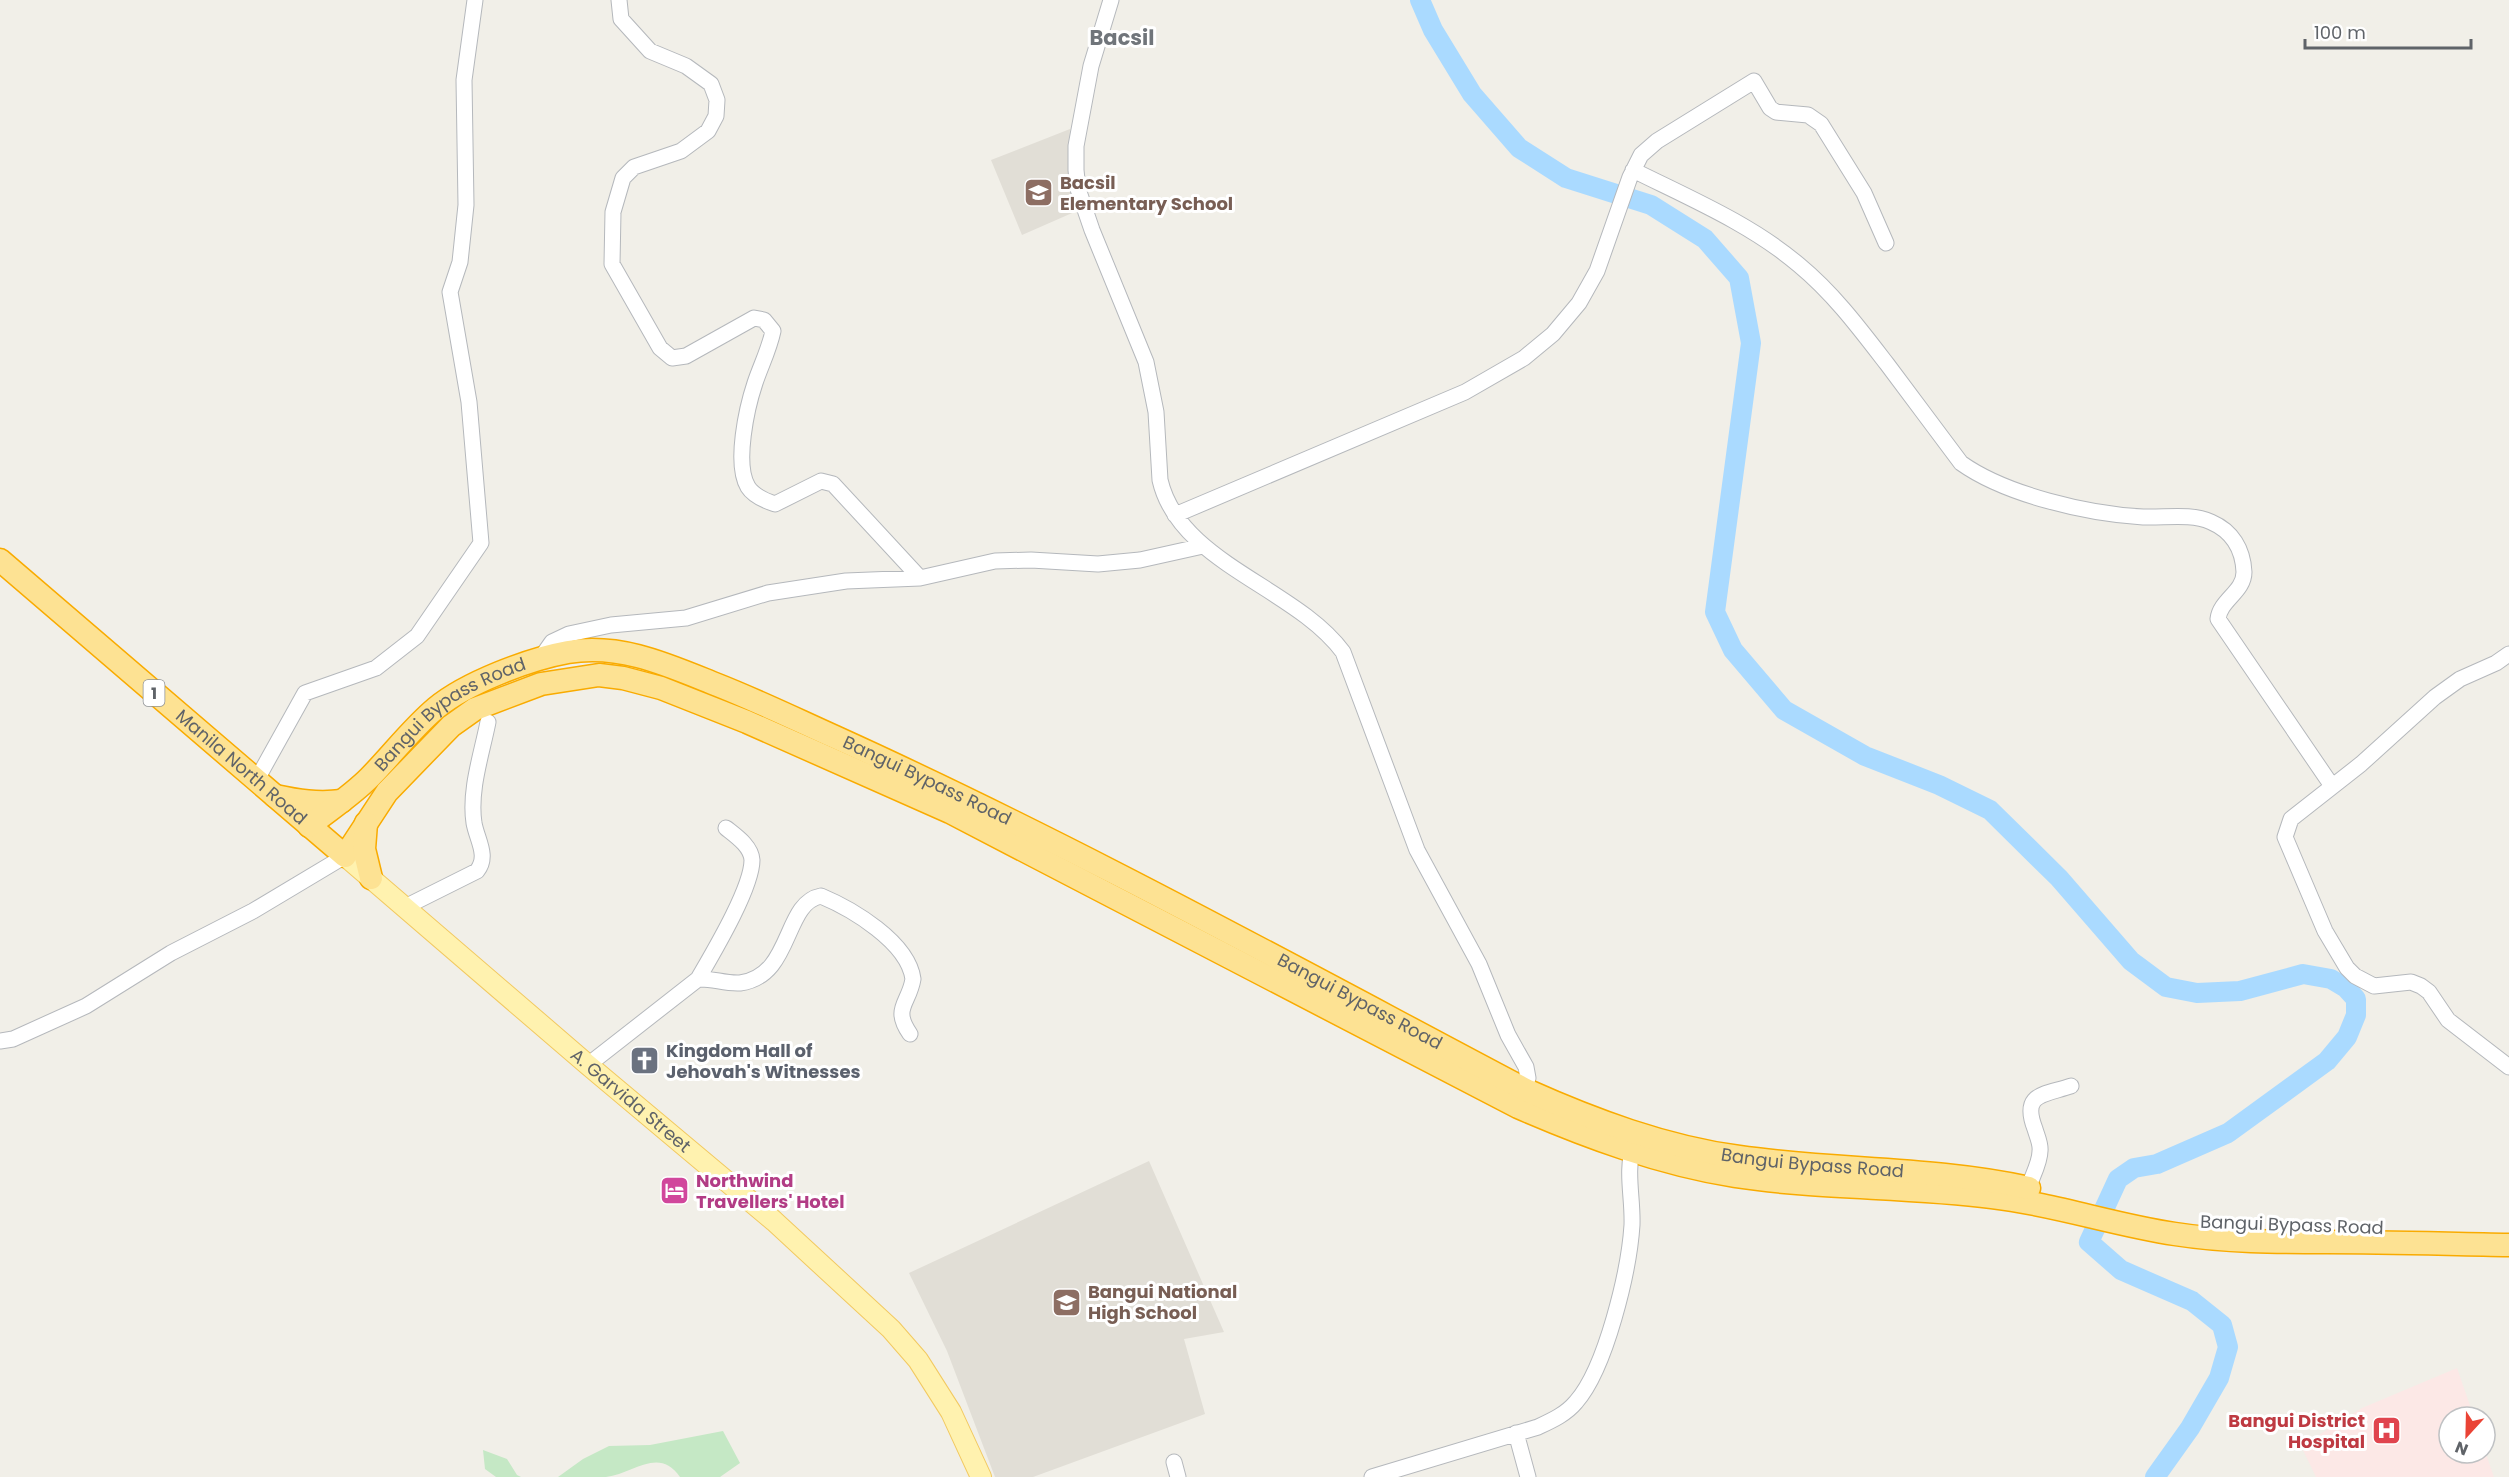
<svg xmlns="http://www.w3.org/2000/svg" width="2509" height="1477" font-family="Poppins,sans-serif">
	<style>
		.education { fill: #e1ded6 }
		.medical { fill: #fce8e6 }
		.green { fill: #c5e8c5 }
		.lines { fill: none; stroke-linecap: round; stroke-linejoin: round }
		.river { stroke: #aadaff; stroke-width: 20 }
		.minor-casing { stroke: #b5b8bc; stroke-width: 17 }
		.major-casing { stroke: #f2c960; stroke-width: 22 }
		.highway-casing { stroke: #f9ab00; stroke-width: 25 }
		.minor { stroke: #fff; stroke-width: 15 }
		.major { stroke: #fff2af; stroke-width: 20 }
		.highway { stroke: #fde293; stroke-width: 22 }
		.labels { text-anchor: middle; stroke-width: 6; stroke-linejoin: round; paint-order: stroke }
		.shield { fill: #fff; stroke: #8f9295; stroke-width: 1.5 }
		.shield-label { font-size: 16px; font-weight: bold; fill: #5f6368 }
		.education-label { font-size: 18px; font-weight: bold; fill: #785e54; stroke: #fff; text-anchor: start }
		.street-label { font-size: 18px; fill: #5f6368; stroke: #fff }
		.worship-label { font-size: 18px; font-weight: bold; fill: #5b616d; stroke: #fff; text-anchor: start }
		.hotel-label { font-size: 18px; font-weight: bold; fill: #b23c85; stroke: #fff; text-anchor: start }
		.health-label { font-size: 18px; font-weight: bold; fill: #be3a42; stroke: #fff; text-anchor: end }
		.quarter-label { font-size: 21px; font-weight: bold; fill: #70757a; stroke: #fff }
	</style>
	<rect width="100%" height="100%" fill="#f1efe8"/>
	<path class="education" d="M1070,129L1068,177L1079,210L1022,235L991,160Z
		M1149,1161L1224,1332L1184,1339L1205,1414L1033,1477H995L947,1351L909,1273Z"/>
	<path class="medical" d="M2457,1368L2474,1417H2449V1453H2485V1451L2494,1477H2316L2301,1446L2362,1408Z"/>
	<path class="green" d="M723,1431L740,1463L720,1477H680C659,1446 633,1474 606,1477C591,1477 574,1477 558,1477L583,1459L609,1446L650,1445Z
		M483,1450L507,1459L517,1475L521,1477H496L485,1469Z"/>
	<g class="lines">
		<path class="river" d="M1420,0L1433,30L1472,94L1519,148L1566,178L1651,205L1705,239L1739,278L1751,343L1715,612L1733,650L1784,710L1865,756L1939,785L1990,810L2059,878L2131,961L2166,987L2197,993L2240,991L2303,974L2331,979L2346,988L2356,999V1015L2347,1037L2327,1061L2228,1133L2157,1164L2134,1168L2118,1179L2089,1242L2121,1270L2192,1301L2222,1325L2228,1347L2219,1378L2190,1428L2155,1477"/>
		<defs>
			<path id="minor" d="M619,0L621,19L650,51L686,66L711,84L717,100L716,116L708,131L681,151L634,167L623,178L613,212L612,264L660,348L672,358L686,356L754,318L764,320L773,331C769,350 761,365 755,383C747,407 734,464 748,487C753,495 766,501 775,504L821,481L833,484L920,578
				M1111,0L1091,66L1076,146V170L1078,189L1092,230L1146,362L1156,412L1160,480C1179,563 1295,587 1343,652L1417,850L1479,964L1508,1035L1526,1067L1528,1078L1522,1097
				M1633,170C1689,198 1751,224 1799,265C1834,294 1860,329 1887,364C1912,397 1936,430 1961,463C2006,495 2088,514 2143,517C2165,518 2191,513 2211,522C2232,531 2243,549 2244,572C2244,592 2220,600 2218,619L2332,786
				M1175,515L1465,392L1524,358L1553,334L1579,303L1597,271L1630,177L1641,155L1657,141L1754,81L1770,108L1776,112L1808,115L1821,124L1864,193L1886,243
				M2509,654L2496,663L2460,679L2435,697L2361,764L2291,819L2285,837L2325,931L2347,968L2355,976L2374,986L2411,982L2421,986L2429,992L2448,1020L2509,1067
				M540,659L552,642L569,634L611,625L686,618L768,593L846,581L920,578L995,561L1031,560L1098,564L1140,560L1203,546
				M256,781L305,693L376,668L417,636L481,543L469,402L450,292L460,262L466,205L464,80L475,0
				M405,907L477,871C489,856 477,840 474,823C469,790 482,753 488,722
				M698,979C713,953 752,888 752,860C751,846 736,836 726,828
				M0,1041L13,1039L86,1006L171,953L253,911L345,856
				M588,1065L698,979C712,978 725,984 740,983C793,976 783,903 821,896C852,909 908,942 913,979C909,1004 892,1008 910,1034
				M2026,1196C2029,1181 2040,1165 2040,1151C2041,1144 2037,1136 2035,1129C2021,1093 2044,1095 2071,1086
				M1516,1433L1528,1477
				M1174,1462L1178,1477
				M1372,1477L1538,1427C1553,1420 1566,1414 1576,1402C1606,1368 1629,1271 1632,1225C1633,1197 1625,1171 1634,1144"/>
			<g id="major">
				<path id="s1" d="M345,856L588,1065L774,1221L891,1329L918,1360L951,1412L981,1477"/>
			</g>
			<g id="highway">
				<path id="s2" d="M0,560L345,856L387,792L451,726L475,709L541,684L599,675L623,678L661,688L747,722L950,812L1518,1107C1587,1137 1660,1164 1735,1176C1820,1189 1906,1186 1992,1197C2054,1204 2114,1225 2175,1234C2226,1242 2276,1242 2327,1242C2388,1242 2448,1244 2509,1245"/>
				<path d="M275,796C298,801 318,804 342,801"/>
				<path d="M366,823L364,849L371,878"/>
				<path id="s3" d="M309,826C329,810 351,796 369,778C391,756 411,729 436,708C466,683 529,659 568,652C620,643 668,665 715,684C756,700 795,719 835,737C1071,844 1297,969 1526,1090C1593,1120 1665,1147 1739,1157C1835,1171 1933,1167 2029,1188"/>
			</g>
		</defs>
		<use href="#minor" class="minor-casing"/>
		<use href="#major" class="major-casing"/>
		<use href="#highway" class="highway-casing"/>
		<use href="#minor" class="minor"/>
		<use href="#major" class="major"/>
		<use href="#highway" class="highway"/>
	</g>
	<defs>
		<symbol id="school-square" viewBox="-11 -11 22 22"><rect x="-9" y="-9" width="18" height="18" rx="4" fill="#8d6e63" stroke="#fff"/><path d="M0-5L7-2L0 1L-7-2ZM-4 1L0 2.5L4 1V4Q0 6-4 4Z" fill="#fff"/></symbol>
		<symbol id="church-square" viewBox="-11 -11 22 22"><rect x="-9" y="-9" width="18" height="18" rx="4" fill="#6b7280" stroke="#fff"/><path d="M-1.2-6h2.4v3.5h3.3v2.4h-3.3V6h-2.4V-.1h-3.3v-2.4h3.3Z" fill="#fff"/></symbol>
		<symbol id="hotel-square" viewBox="-11 -11 22 22"><rect x="-9" y="-9" width="18" height="18" rx="4" fill="#d1479c" stroke="#fff"/><path d="M-6-4.5h1.5V1H6V5H4.5V3h-9V5H-6ZM-4 0a1.8 1.8 0 1 1 3.6 0ZM.5 0V-2.5h3Q6-2.5 6 0Z" fill="#fff"/></symbol>
		<symbol id="hospital-square" viewBox="-11 -11 22 22"><rect x="-9" y="-9" width="18" height="18" rx="4" fill="#e0444e" stroke="#fff"/><path d="M-5-5h3v3.5h4V-5h3V5h-3V1.5h-4V5h-3Z" fill="#fff"/></symbol>
	</defs>
	<g fill-rule="evenodd">
		<use href="#school-square" x="1022" y="176" width="33" height="33"/>
		<use href="#church-square" x="628" y="1044" width="33" height="33"/>
		<use href="#hotel-square" x="658" y="1174" width="33" height="33"/>
		<use href="#school-square" x="1050" y="1286" width="33" height="33"/>
		<use href="#hospital-square" x="2370" y="1414" width="33" height="33"/>
	</g>
	<g class="labels">
		<rect class="shield" x="143.5" y="680" width="21" height="26" rx="4.5"/>
		<g class="shield-label">
			<text x="154" y="699">1</text>
		</g>
		<g class="education-label">
			<text x="1060" y="189">Bacsil<tspan x="1060" dy="21">Elementary School</tspan></text>
			<text x="1088" y="1298">Bangui National<tspan x="1088" dy="21">High School</tspan></text>
		</g>
		<g class="street-label">
			<text dy="6" stroke="none"><textPath href="#s3" startOffset="182">Bangui Bypass Road</textPath></text>
			<text dy="6" stroke="none"><textPath href="#s2" startOffset="318">Manila North Road</textPath></text>
			<text dy="6" stroke="none"><textPath href="#s3" startOffset="704">Bangui Bypass Road</textPath></text>
			<text dy="6" stroke="none"><textPath href="#s3" startOffset="1190">Bangui Bypass Road</textPath></text>
			<text dy="6" stroke="none"><textPath href="#s1" startOffset="376">A. Garvida Street</textPath></text>
			<text dy="6" stroke="none"><textPath href="#s3" startOffset="1676">Bangui Bypass Road</textPath></text>
			<text transform="translate(2292 1225) rotate(2)" y="6">Bangui Bypass Road</text>
		</g>
		<g class="worship-label">
			<text x="666" y="1057">Kingdom Hall of<tspan x="666" dy="21">Jehovah's Witnesses</tspan></text>
		</g>
		<g class="hotel-label">
			<text x="696" y="1187">Northwind<tspan x="696" dy="21">Travellers' Hotel</tspan></text>
		</g>
		<g class="health-label">
			<text x="2365" y="1427">Bangui District<tspan x="2365" dy="21">Hospital</tspan></text>
		</g>
		<g class="quarter-label">
			<text x="1122" y="45">Bacsil</text>
		</g>
	</g>
	<g transform="translate(2467 1435) rotate(202)"><circle r="28" fill="#ffffff" stroke="#bfc1c3" stroke-width="1.5"/>
	<path d="M0-4.5L10 22L0 15L-10 22Z" fill="#ea4335"/>
	<text y="-9" font-size="16" font-weight="bold" text-anchor="middle" fill="#5f6368">N</text>
	</g>
	<path d="M2305 39v9h166v-9" fill="none" stroke="#5f6368" stroke-width="3"/>
	<text x="2314" y="39" font-size="18" fill="#5f6368" stroke="#ffffff" stroke-width="4.5" paint-order="stroke">100 m</text>
</svg>
